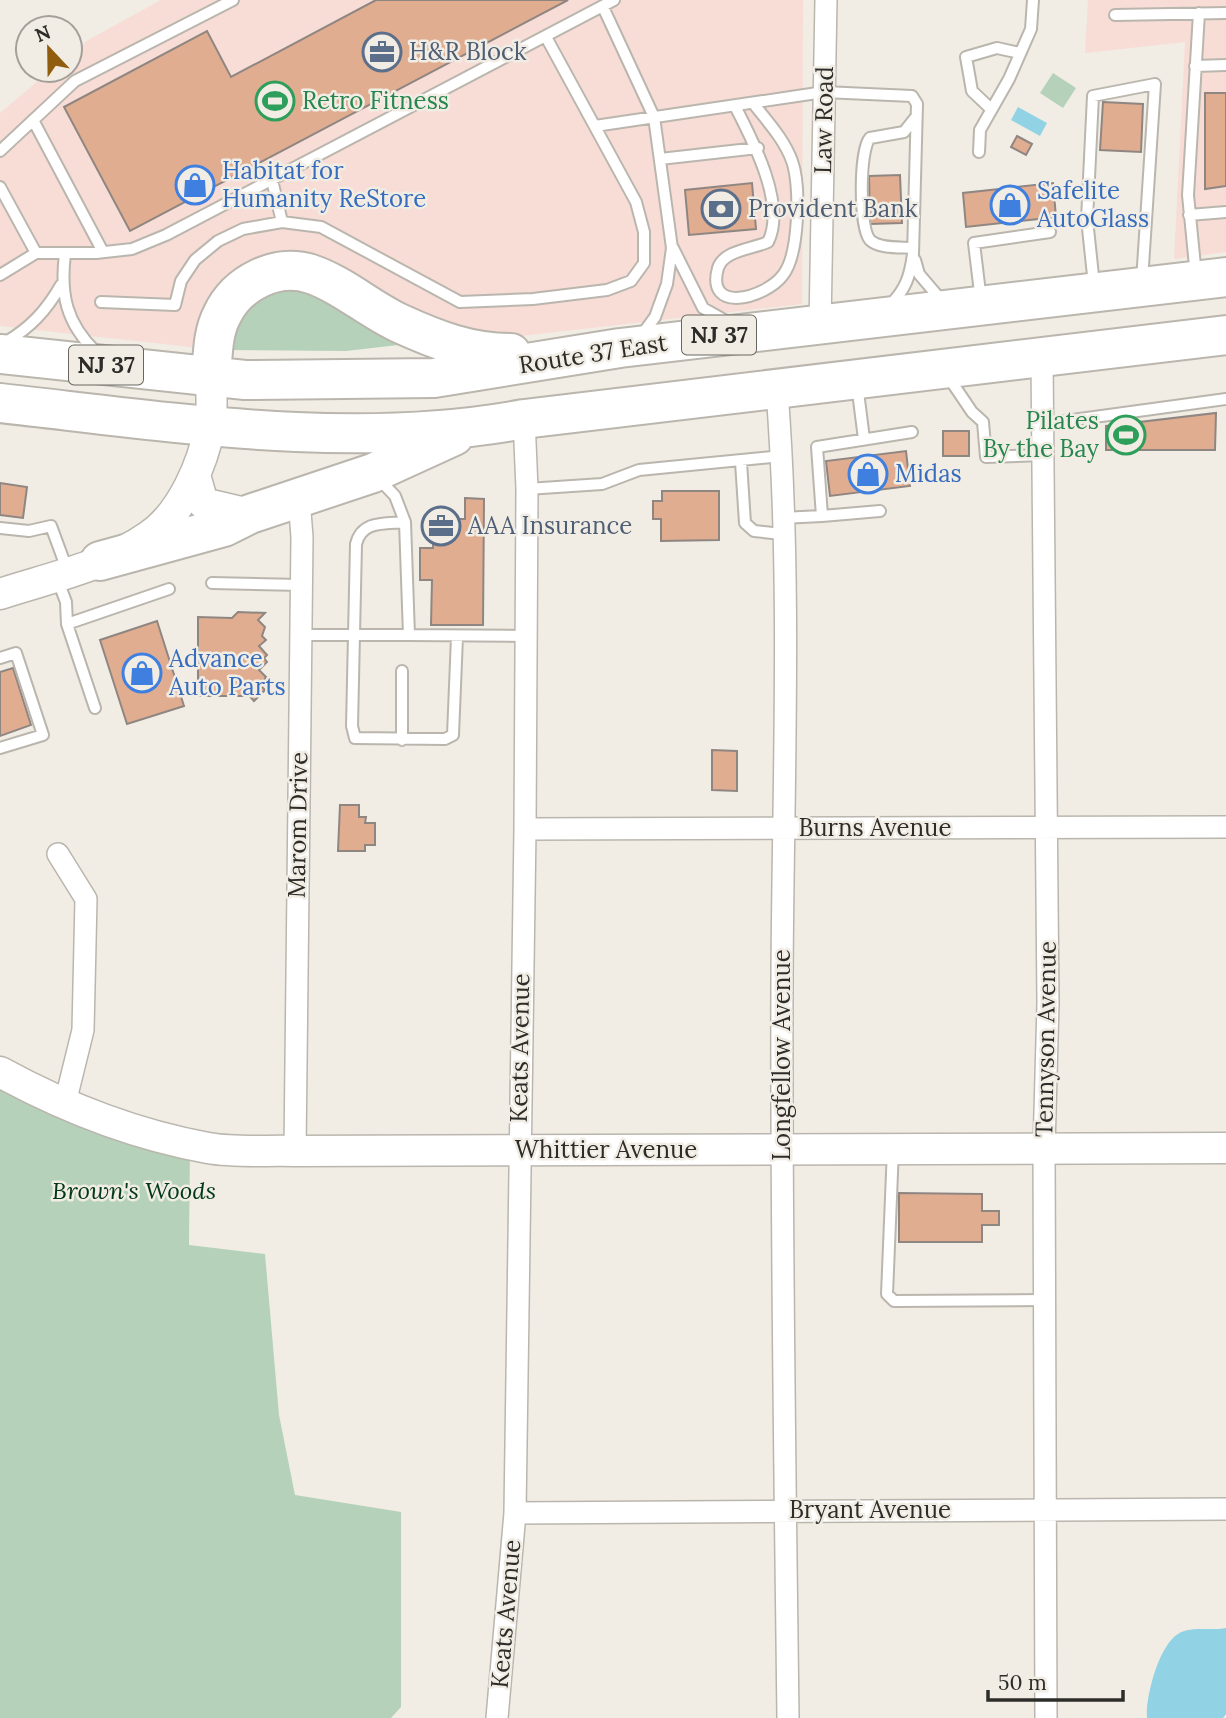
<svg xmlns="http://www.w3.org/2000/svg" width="1226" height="1718" font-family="Lora,serif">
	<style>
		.commercial { fill: #f7ddd6 }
		.green { fill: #b5d1ba }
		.water { fill: #91d3e5 }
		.building { fill: #e0ad91; stroke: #8f8682; stroke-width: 2 }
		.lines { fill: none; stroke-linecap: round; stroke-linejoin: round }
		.lane-casing { stroke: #bab6ae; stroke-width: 14 }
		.street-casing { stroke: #bab6ae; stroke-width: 24 }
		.secondary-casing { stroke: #bab6ae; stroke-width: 33 }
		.highway-casing { stroke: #bab6ae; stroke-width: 42 }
		.lane { stroke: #fff; stroke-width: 10 }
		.street { stroke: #fff; stroke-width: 21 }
		.secondary { stroke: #fff; stroke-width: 30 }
		.highway { stroke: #fff; stroke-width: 38 }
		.labels { text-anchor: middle; stroke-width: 5; stroke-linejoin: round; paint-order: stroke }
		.shield { fill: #f1ede4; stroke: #686660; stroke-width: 2 }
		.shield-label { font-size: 23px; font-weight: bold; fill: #2d2c28 }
		.service-label { font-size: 24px; fill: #4e5e75; stroke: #f1ede4; text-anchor: start }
		.leisure-label { font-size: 24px; fill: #27864d; stroke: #f1ede4; text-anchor: start }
		.street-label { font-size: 24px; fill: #2d2c28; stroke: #f1ede4 }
		.shop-label { font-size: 24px; fill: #366cbe; stroke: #f1ede4; text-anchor: start }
		.park-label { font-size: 24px; font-style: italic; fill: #003918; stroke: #f1ede4 }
	</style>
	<rect width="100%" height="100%" fill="#f1ede4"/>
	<path class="commercial" d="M161,0H803L802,304L487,340L199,348L0,326V113L51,70H70V55L88,40Z
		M1088,0H1226V252L1174,259L1185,42L1085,53Z"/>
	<path class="green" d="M1053,73L1076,88L1063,108L1040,93Z
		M310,289L407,344L346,351L227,350L234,319L264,291Z
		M0,1082L190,1148L189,1245L265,1254L279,1415L295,1495L401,1512V1707L391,1718H0Z"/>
	<path class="water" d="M1018,107L1047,123L1040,136L1011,120Z
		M1226,1628V1714L1223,1718H1147C1145,1698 1159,1645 1178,1634C1190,1626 1212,1631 1226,1628Z"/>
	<path class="building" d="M376,0H568L130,231L64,107L207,31L231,77Z
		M1205,93H1226V186L1205,189Z
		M1103,102L1143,104L1141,152L1100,150Z
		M1017,136L1032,144L1026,155L1011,147Z
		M900,175L902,223L870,224L869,176Z
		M752,183L756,229L689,235L685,190Z
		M1053,183L1056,217L966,227L963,193Z
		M1216,413L1215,450H1106V426Z
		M943,431H969V456H943Z
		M906,451L910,486L830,496L826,461Z
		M0,483L27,487L23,518L0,515Z
		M662,491H719V540L661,541V519H653V501H662Z
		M465,498L484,499L483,625H431L432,580H420V548H433L434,519H465Z
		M238,612L265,613L258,620L265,627L262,636L266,640L259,646L267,655L264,658L267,662L259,670L266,677L261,686L265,690L254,701L247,693L245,696H198V617L232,618Z
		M157,621L184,706L127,724L100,640Z
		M13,668L31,725L0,736V672Z
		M712,750L737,751V791L712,790Z
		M340,805H359V817H366L365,823H375V845H365V851H338Z
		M899,1193L982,1194V1211H999V1225H982V1242H899Z"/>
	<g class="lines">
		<defs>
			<path id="lane" d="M603,7L654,117L672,248L667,284L655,317L641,336
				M1115,15L1226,13
				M1195,66L1226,65
				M735,106C752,139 787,205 768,242C753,249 724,250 718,268C705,315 766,298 783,275C799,255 801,186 792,161C784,139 767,121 753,103
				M991,109L972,91L966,57L997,48L1020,53
				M33,120L103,252
				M595,126L824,92L912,96L917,104L913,254C910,276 906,289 890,305
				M0,151L75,81L233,0
				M979,152L980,130L1009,79L1031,29L1033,0
				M660,159L758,148
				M272,180L282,222
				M0,187L36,253
				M1189,215L1226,212
				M673,248L703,308L728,322
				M913,248C901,247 879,249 870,240C859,228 859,150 870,138L904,132L915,118
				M65,254C60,294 66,323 96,352
				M915,260L919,274L942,301
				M0,275L36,253H96L132,249L166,235L614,0
				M1196,276L1188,195L1199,13
				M1094,285L1087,219L1093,96L1155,84L1142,281
				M981,301L974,243L1050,232
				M101,302L175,305L181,281L195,260L218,241L243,229L282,222L321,227L460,302L533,299L607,290L631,281L644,263V232L636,202L546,37
				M6,342C31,327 46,311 61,285
				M947,375L972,412L983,422L986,457L1043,455
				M857,384L864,439
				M1043,424L1226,399
				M741,462L745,523L754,531L782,534
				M378,478L395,496L405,522
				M527,489L602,484L639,470L782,456
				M880,511L822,516L817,447L912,432
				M782,518L822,516
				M0,528L29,531L51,526L68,572
				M57,578L66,602L67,624L95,708
				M212,583L301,585
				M67,624L169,589
				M301,635H409L405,522C385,524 362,520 356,544L352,726L355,738L445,739L453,735L457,637
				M409,635L525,636
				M0,658L16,653L43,735L0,748
				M402,740V671
				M893,1149L887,1294L894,1301L1045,1300"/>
			<path id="street" d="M820,324L826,0
				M1042,360L1048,1003L1044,1148L1046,1718
				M777,391C792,586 783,783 782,978C781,1225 785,1471 788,1718
				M525,829L1226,827
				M58,854L86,899L83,1030L65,1103
				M295,1151L302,537L299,499
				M515,1513L1226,1509
				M497,1718L515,1513L525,829L527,489L524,419"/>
			<path id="secondary" d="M195,475L203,503L250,514
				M0,594C49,578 106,566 149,536C182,514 203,463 210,426C213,411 211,393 211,377
				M0,1072C64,1107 136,1135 208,1148C236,1153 267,1150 295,1151L1226,1148"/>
			<path id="highway" d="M0,354L245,380L434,378L620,348L1226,277
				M211,377C213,357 212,334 222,315C237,283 276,263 311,274C343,285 369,309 399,323C436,340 470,353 511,353
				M0,403C172,422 352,451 524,419L1226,335
				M100,561L224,527L250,514L373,473L454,436"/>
		</defs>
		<use href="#lane" class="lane-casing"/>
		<use href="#street" class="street-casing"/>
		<use href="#secondary" class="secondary-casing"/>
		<use href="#highway" class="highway-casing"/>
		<use href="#lane" class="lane"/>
		<use href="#street" class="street"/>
		<use href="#secondary" class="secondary"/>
		<use href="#highway" class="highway"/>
	</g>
	<defs>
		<symbol id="office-ring" viewBox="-11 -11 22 22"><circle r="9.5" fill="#f1ede4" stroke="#5c6f8a" stroke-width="1.5"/><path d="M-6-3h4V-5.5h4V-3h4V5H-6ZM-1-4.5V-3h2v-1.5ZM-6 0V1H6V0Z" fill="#5c6f8a"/></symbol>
		<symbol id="stadium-ring" viewBox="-11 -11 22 22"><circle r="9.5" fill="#f1ede4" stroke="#2e9e5b" stroke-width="1.5"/><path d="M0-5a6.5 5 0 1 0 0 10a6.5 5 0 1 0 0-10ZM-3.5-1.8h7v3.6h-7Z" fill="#2e9e5b"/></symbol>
		<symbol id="shop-ring" viewBox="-11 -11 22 22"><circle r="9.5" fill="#f1ede4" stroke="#3f7fe0" stroke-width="1.5"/><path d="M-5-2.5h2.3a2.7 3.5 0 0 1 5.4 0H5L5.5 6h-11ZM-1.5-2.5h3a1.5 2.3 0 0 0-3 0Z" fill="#3f7fe0"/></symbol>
		<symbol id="bank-ring" viewBox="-11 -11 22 22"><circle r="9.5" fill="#f1ede4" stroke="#5c6f8a" stroke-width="1.5"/><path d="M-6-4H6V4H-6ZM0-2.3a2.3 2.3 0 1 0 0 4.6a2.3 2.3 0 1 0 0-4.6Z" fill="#5c6f8a"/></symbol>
	</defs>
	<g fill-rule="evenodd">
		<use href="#office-ring" x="360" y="30" width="44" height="44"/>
		<use href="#stadium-ring" x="253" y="79" width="44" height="44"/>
		<use href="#shop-ring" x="173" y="163" width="44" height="44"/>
		<use href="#shop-ring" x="988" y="183" width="44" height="44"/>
		<use href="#bank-ring" x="699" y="187" width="44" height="44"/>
		<use href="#stadium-ring" x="1104" y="413" width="44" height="44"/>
		<use href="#shop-ring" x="846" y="452" width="44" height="44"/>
		<use href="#office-ring" x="419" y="504" width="44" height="44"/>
		<use href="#shop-ring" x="120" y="651" width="44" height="44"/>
	</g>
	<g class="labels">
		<g class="shield">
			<rect x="682" y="315.5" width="74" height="39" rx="5"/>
			<rect x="69" y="345.5" width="74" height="39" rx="5"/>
		</g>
		<g class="shield-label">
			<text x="719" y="343">NJ 37</text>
			<text x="106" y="373">NJ 37</text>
		</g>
		<g class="service-label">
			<text x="409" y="60">H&amp;R Block</text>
			<text x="748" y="217">Provident Bank</text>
			<text x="468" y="534">AAA Insurance</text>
		</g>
		<g class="leisure-label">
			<text x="302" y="109">Retro Fitness</text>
			<text x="1099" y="429" text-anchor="end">Pilates<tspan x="1099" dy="28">By the Bay</tspan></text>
		</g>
		<g class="street-label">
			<text transform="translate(824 120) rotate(-89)" y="8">Law Road</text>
			<text transform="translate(593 354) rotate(-9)" y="8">Route 37 East</text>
			<text transform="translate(298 825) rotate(-89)" y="8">Marom Drive</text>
			<text x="875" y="836">Burns Avenue</text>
			<text transform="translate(1046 1039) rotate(-89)" y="8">Tennyson Avenue</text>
			<text transform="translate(520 1048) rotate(-89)" y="8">Keats Avenue</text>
			<text transform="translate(782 1055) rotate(-90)" y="8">Longfellow Avenue</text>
			<text x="606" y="1158">Whittier Avenue</text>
			<text x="870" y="1518">Bryant Avenue</text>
			<text transform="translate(506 1614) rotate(-85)" y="8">Keats Avenue</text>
		</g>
		<g class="shop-label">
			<text x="222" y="179">Habitat for<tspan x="222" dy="28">Humanity ReStore</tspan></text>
			<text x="1037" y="199">Safelite<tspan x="1037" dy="28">AutoGlass</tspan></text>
			<text x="895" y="482">Midas</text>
			<text x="169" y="667">Advance<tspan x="169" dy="28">Auto Parts</tspan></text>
		</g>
		<g class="park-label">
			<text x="134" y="1199">Brown's Woods</text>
		</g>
	</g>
	<g transform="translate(49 49) rotate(338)"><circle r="33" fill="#f1ede4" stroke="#a3a099" stroke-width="2"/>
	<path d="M0-5L12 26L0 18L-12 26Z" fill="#905c0e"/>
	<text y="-10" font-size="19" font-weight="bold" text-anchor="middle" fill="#2d2c28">N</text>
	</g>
	<path d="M988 1690v10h135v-10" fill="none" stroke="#2d2c28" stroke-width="3.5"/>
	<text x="998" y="1690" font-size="21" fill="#2d2c28" stroke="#f1ede4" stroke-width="5" paint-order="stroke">50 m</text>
</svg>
